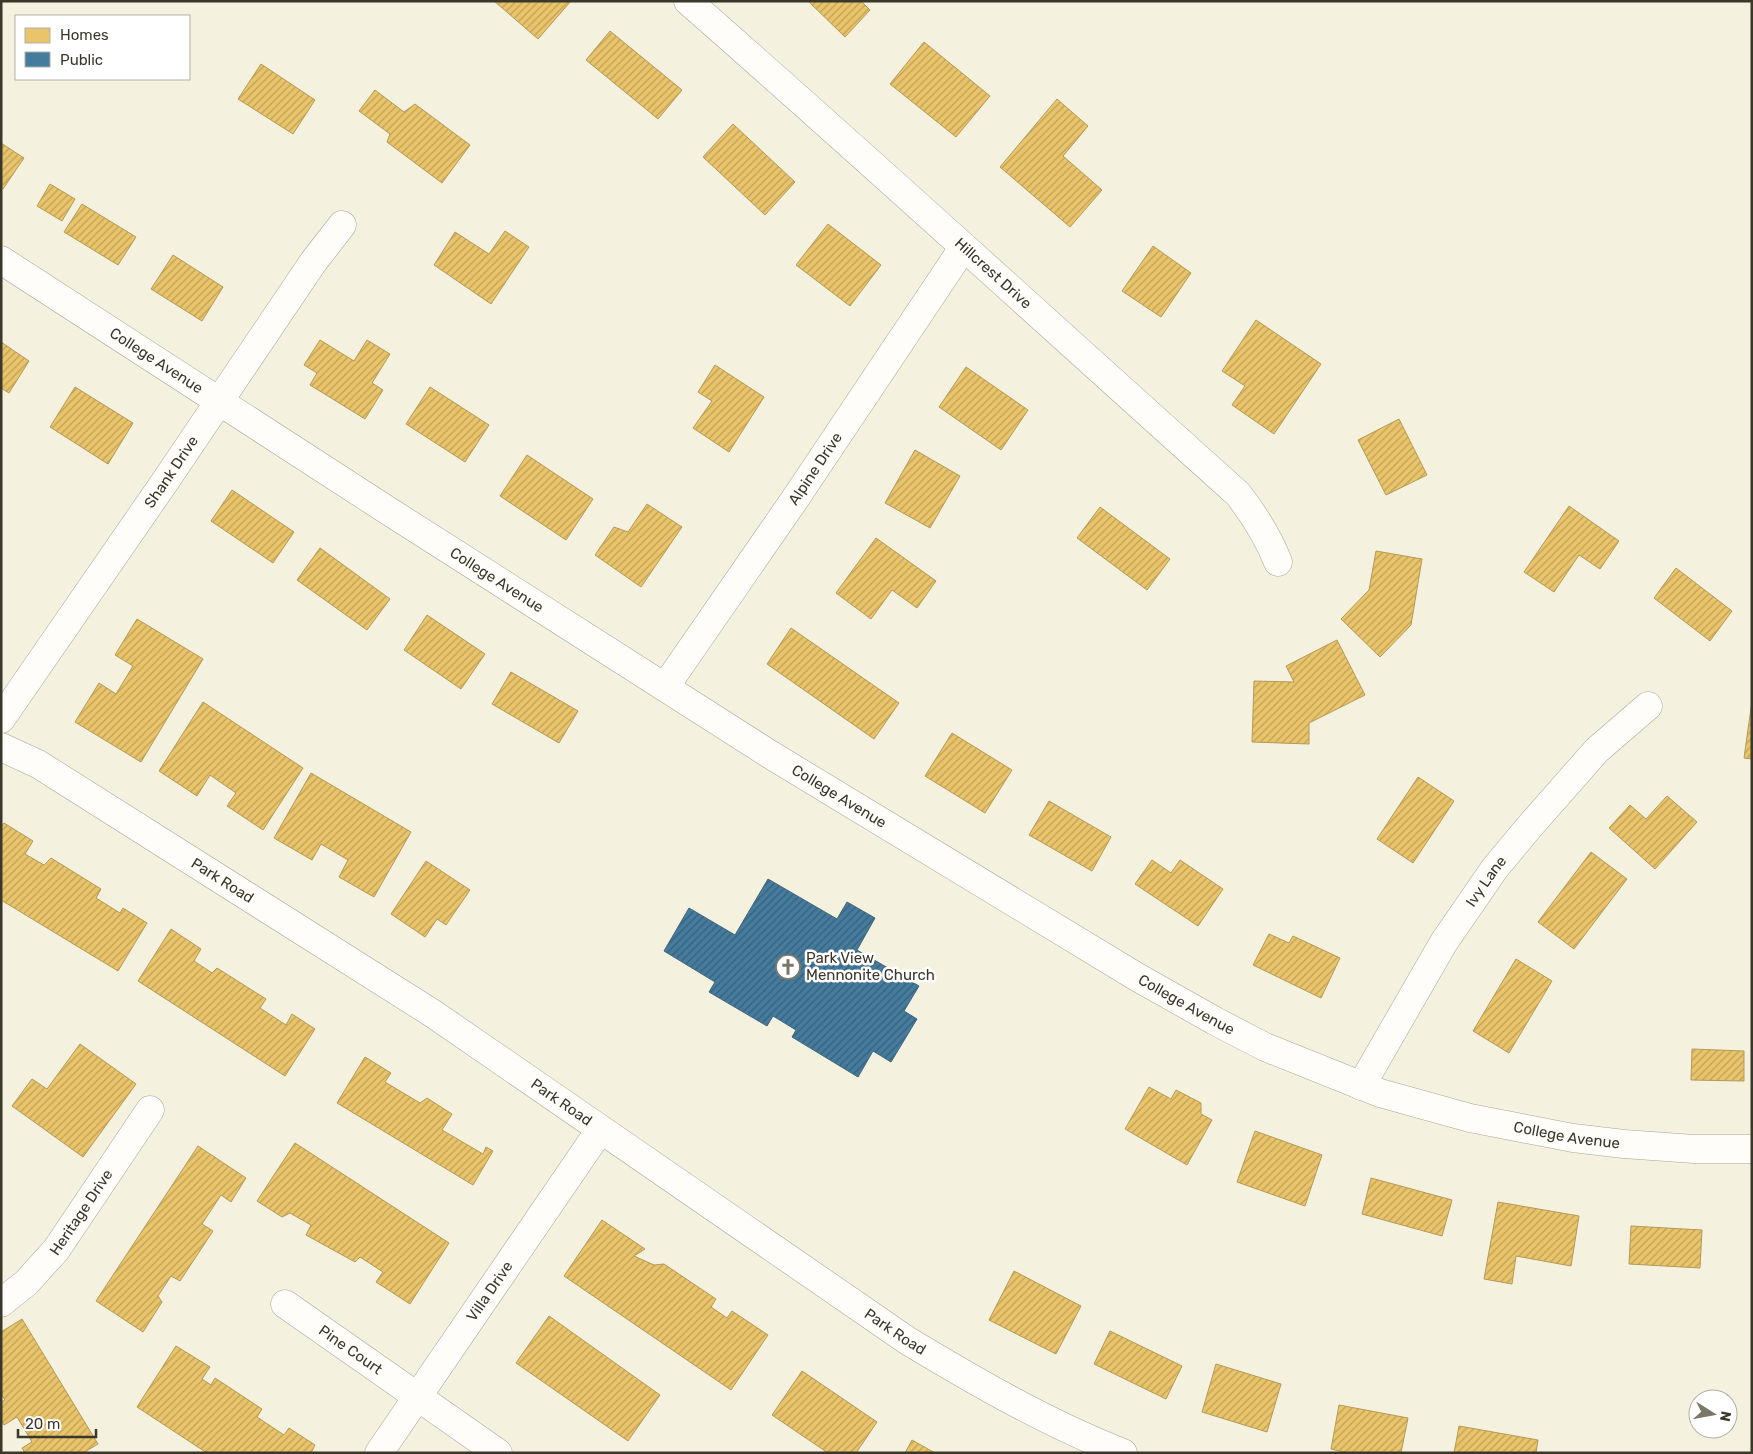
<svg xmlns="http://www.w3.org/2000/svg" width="1753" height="1454" font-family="Rubik,sans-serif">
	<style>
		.homes { fill: url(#homes-hatch); stroke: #b49a57 }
		.public { fill: url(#public-hatch); stroke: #42677b }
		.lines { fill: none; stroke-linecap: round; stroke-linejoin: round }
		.minor-casing { stroke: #a7a597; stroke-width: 29 }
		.minor { stroke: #fefdfa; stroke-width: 28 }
		.labels { text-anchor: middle; stroke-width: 5; stroke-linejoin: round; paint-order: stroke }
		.street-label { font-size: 15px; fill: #3a372b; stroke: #fff }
		.poi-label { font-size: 15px; fill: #3a372b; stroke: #fff; text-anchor: start }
	</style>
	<defs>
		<pattern id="homes-hatch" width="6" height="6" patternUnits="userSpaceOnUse" patternTransform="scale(1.25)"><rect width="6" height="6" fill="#e9c46a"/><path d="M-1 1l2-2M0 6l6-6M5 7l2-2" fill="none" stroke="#bea057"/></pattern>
		<pattern id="public-hatch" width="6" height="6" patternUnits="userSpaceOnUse" patternTransform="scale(1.25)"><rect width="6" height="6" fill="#457b9d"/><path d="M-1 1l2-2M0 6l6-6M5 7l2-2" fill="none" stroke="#386079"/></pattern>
	</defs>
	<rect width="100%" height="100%" fill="#f5f1df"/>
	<path class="homes" d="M494,1H571L538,39Z
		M808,1H861L870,10L845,37Z
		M610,31L682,90L658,119L586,60Z
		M924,42L990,96L956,137L890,84Z
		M261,64L315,100L293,134L238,99Z
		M375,90L404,112L415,104L470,145L442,183L387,142L390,134L359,111Z
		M1057,99L1088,126L1063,156L1102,190L1070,227L1000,167Z
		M733,124L795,182L765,215L703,157Z
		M1,143L24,158L3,189L1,188Z
		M50,184L75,199L62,221L37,206Z
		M82,204L136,237L118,265L64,232Z
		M828,224L881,265L850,306L796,265Z
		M505,231L529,247L491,304L434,265L455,232L489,254Z
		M1153,246L1191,273L1161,317L1122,291Z
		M173,255L223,287L202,321L151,289Z
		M1256,320L1321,364L1274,434L1232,405L1245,386L1222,371Z
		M320,340L354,361L367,340L390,354L372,383L383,390L365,419L310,385L317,373L304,365Z
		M1,342L29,361L9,393L1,388Z
		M715,365L764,397L729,452L693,428L712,401L698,392Z
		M966,367L1028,410L1001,450L939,407Z
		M75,387L133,423L108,464L50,427Z
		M430,387L489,425L465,462L406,424Z
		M1399,419L1427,475L1386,495L1358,440Z
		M915,450L960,476L930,528L885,503Z
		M527,455L593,499L566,540L500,496Z
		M232,490L294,532L273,563L211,521Z
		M647,504L682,527L641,587L595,555L614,527L628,532Z
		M1569,506L1619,541L1600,569L1579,555L1554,592L1524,572Z
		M1100,507L1170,559L1147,590L1077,538Z
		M876,538L936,581L917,608L892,590L871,619L836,593Z
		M320,548L390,599L367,630L297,580Z
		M1376,551L1422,559L1411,625L1380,657L1341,619L1369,590Z
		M1676,568L1732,611L1710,641L1654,598Z
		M427,615L485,654L461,689L404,650Z
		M137,619L203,659L141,762L75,722L99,683L116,694L133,666L115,655Z
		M791,628L899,703L874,739L767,664Z
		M1337,640L1365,695L1309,723V744L1252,742L1254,681L1294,682L1286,666Z
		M511,672L578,711L559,743L492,704Z
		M1752,701V759L1744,758Z
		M203,702L303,768L263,830L227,806L236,793L210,775L197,796L159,771Z
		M952,733L1012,770L985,813L925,776Z
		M311,773L411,832L374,897L339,877L348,860L321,844L312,860L274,838Z
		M1418,777L1454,801L1413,863L1377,839Z
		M1667,796L1697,822L1655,869L1609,828L1630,805L1646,819Z
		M1049,801L1111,837L1092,871L1029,835Z
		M4,823L33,841L25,854L44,865L51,858L101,889L96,898L120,913L123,908L147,923L118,971L1,900V827Z
		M1591,852L1627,879L1574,949L1538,922Z
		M1152,860L1171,873L1180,860L1223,889L1198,926L1135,884Z
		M426,861L470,890L446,925L437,919L425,937L391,914Z
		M171,929L201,949L194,961L212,973L217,968L266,999L260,1008L286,1025L292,1014L315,1029L285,1076L138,981Z
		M1269,934L1289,943L1293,936L1340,958L1321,998L1253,965Z
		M1516,959L1552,981L1509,1053L1473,1031Z
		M80,1044L136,1084L83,1157L12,1106L32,1079L47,1089Z
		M1692,1049L1744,1051V1081L1691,1080Z
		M365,1057L391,1073L385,1082L420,1103L427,1098L452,1114L442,1130L483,1154L486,1147L493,1151L473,1185L337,1103Z
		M1149,1087L1171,1099L1176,1090L1201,1103V1114L1212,1120L1187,1165L1125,1129Z
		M1255,1131L1322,1155L1305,1206L1237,1182Z
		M295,1143L449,1243L410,1304L376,1282L383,1272L360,1257L355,1262L306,1235L311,1225L290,1213L282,1217L257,1201Z
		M198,1146L246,1178L231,1202L221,1195L202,1224L213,1231L180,1281L171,1276L158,1296L162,1302L143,1332L96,1301Z
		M1371,1178L1452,1200L1442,1236L1362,1214Z
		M1498,1202L1579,1216L1571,1266L1516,1256L1512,1284L1484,1279Z
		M602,1220L645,1249L634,1256L654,1265L664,1264L716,1299L711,1307L727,1318L732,1311L768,1335L731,1390L564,1276Z
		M1631,1226L1702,1230L1700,1268L1629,1264Z
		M1014,1271L1081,1306L1056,1354L989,1320Z
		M549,1316L660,1395L628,1441L516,1363Z
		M22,1319L98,1444L83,1453H25L22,1448L32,1442L17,1417L4,1425L1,1420V1402L5,1400L1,1394V1332Z
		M1110,1331L1182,1366L1166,1399L1094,1364Z
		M176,1346L210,1367L202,1379L211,1385L215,1378L262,1409L257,1417L284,1435L289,1428L315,1445L311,1453H207L137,1407Z
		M1216,1364L1281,1384L1267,1432L1202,1412Z
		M802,1371L877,1422L856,1453H828L772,1415Z
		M1339,1405L1408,1418L1401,1453H1348L1331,1449Z
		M1459,1426L1538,1440L1536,1453H1454Z
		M912,1440L935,1453H905Z"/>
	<path class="public" d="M768,879L837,919L847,902L875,918L857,950L919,986L904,1011L917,1019L891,1062L873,1051L858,1077L792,1037L796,1030L773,1016L767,1026L709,992L715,982L664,951L689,908L735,935Z"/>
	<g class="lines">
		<defs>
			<g id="minor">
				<path id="s1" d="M688,1C873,163 1055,330 1238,494C1255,516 1268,537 1278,562"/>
				<path id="s2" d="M1,260L387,510L771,755L1137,977L1215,1021L1265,1047L1380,1093L1470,1118L1573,1138L1624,1144L1694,1149H1752"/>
				<path id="s3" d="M665,687L795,499L963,248"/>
				<path id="s4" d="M1,719L164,483L314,261L342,225"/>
				<path id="s5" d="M1,747L38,764L432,1013L908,1341C978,1383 1047,1423 1123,1453"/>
				<path id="s6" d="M1361,1086L1444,942L1495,868L1530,826L1597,750L1648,706"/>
				<path id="s7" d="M1,1303L26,1283L56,1250L150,1110"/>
				<path id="s8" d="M285,1304L498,1453"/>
				<path id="s9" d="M379,1453L600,1130"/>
			</g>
		</defs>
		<use href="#minor" class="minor-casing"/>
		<use href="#minor" class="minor"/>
	</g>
	<defs>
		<symbol id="church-ring" viewBox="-11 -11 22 22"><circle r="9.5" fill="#fff" stroke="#7b786a" stroke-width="1.5"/><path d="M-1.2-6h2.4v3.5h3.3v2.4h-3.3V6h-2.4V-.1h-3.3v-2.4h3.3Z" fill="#7b786a"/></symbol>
	</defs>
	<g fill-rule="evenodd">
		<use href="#church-ring" x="774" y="953" width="28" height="28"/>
	</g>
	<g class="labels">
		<g class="street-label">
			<text dy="5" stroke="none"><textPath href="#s1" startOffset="409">Hillcrest Drive</textPath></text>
			<text dy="5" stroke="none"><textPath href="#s2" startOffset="185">College Avenue</textPath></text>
			<text dy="5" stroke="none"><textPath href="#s3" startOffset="265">Alpine Drive</textPath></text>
			<text dy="5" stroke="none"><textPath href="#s4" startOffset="300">Shank Drive</textPath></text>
			<text dy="5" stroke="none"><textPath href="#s2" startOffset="590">College Avenue</textPath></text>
			<text dy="5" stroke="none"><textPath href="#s2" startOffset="995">College Avenue</textPath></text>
			<text dy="5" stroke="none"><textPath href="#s5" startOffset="259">Park Road</textPath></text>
			<text dy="5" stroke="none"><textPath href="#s6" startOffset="240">Ivy Lane</textPath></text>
			<text dy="5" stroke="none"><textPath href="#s2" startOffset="1400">College Avenue</textPath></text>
			<text dy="5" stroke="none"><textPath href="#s5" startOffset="664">Park Road</textPath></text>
			<text dy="5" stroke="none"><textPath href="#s2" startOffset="1805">College Avenue</textPath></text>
			<text dy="5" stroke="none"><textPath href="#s7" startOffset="122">Heritage Drive</textPath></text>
			<text dy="5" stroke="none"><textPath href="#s9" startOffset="196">Villa Drive</textPath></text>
			<text dy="5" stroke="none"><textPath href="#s5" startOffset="1069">Park Road</textPath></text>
			<text dy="5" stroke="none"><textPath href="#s8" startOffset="80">Pine Court</textPath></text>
		</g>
		<g class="poi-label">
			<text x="806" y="963">Park View<tspan x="806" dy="17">Mennonite Church</tspan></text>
		</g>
	</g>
	<rect width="1753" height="1454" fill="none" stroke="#3a372b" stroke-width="5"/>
	<rect x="15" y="15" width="175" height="65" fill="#ffffff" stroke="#b0afaa"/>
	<rect x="25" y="28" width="25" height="15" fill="#e9c46a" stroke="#b0afaa"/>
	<text x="60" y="40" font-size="15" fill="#3a372b">Homes</text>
	<rect x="25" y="52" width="25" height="15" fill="#457b9d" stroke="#b0afaa"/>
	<text x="60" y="65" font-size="15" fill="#3a372b">Public</text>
	<g transform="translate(1713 1414) rotate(101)"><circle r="24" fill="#ffffff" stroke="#b0afaa"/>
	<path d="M0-4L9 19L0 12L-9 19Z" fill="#7b786a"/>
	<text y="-8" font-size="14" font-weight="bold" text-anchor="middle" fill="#3a372b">N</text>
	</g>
	<path d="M18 1429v8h78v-8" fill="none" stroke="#3a372b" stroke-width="2.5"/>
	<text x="25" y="1429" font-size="15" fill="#3a372b" stroke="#ffffff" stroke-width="4" paint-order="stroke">20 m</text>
</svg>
